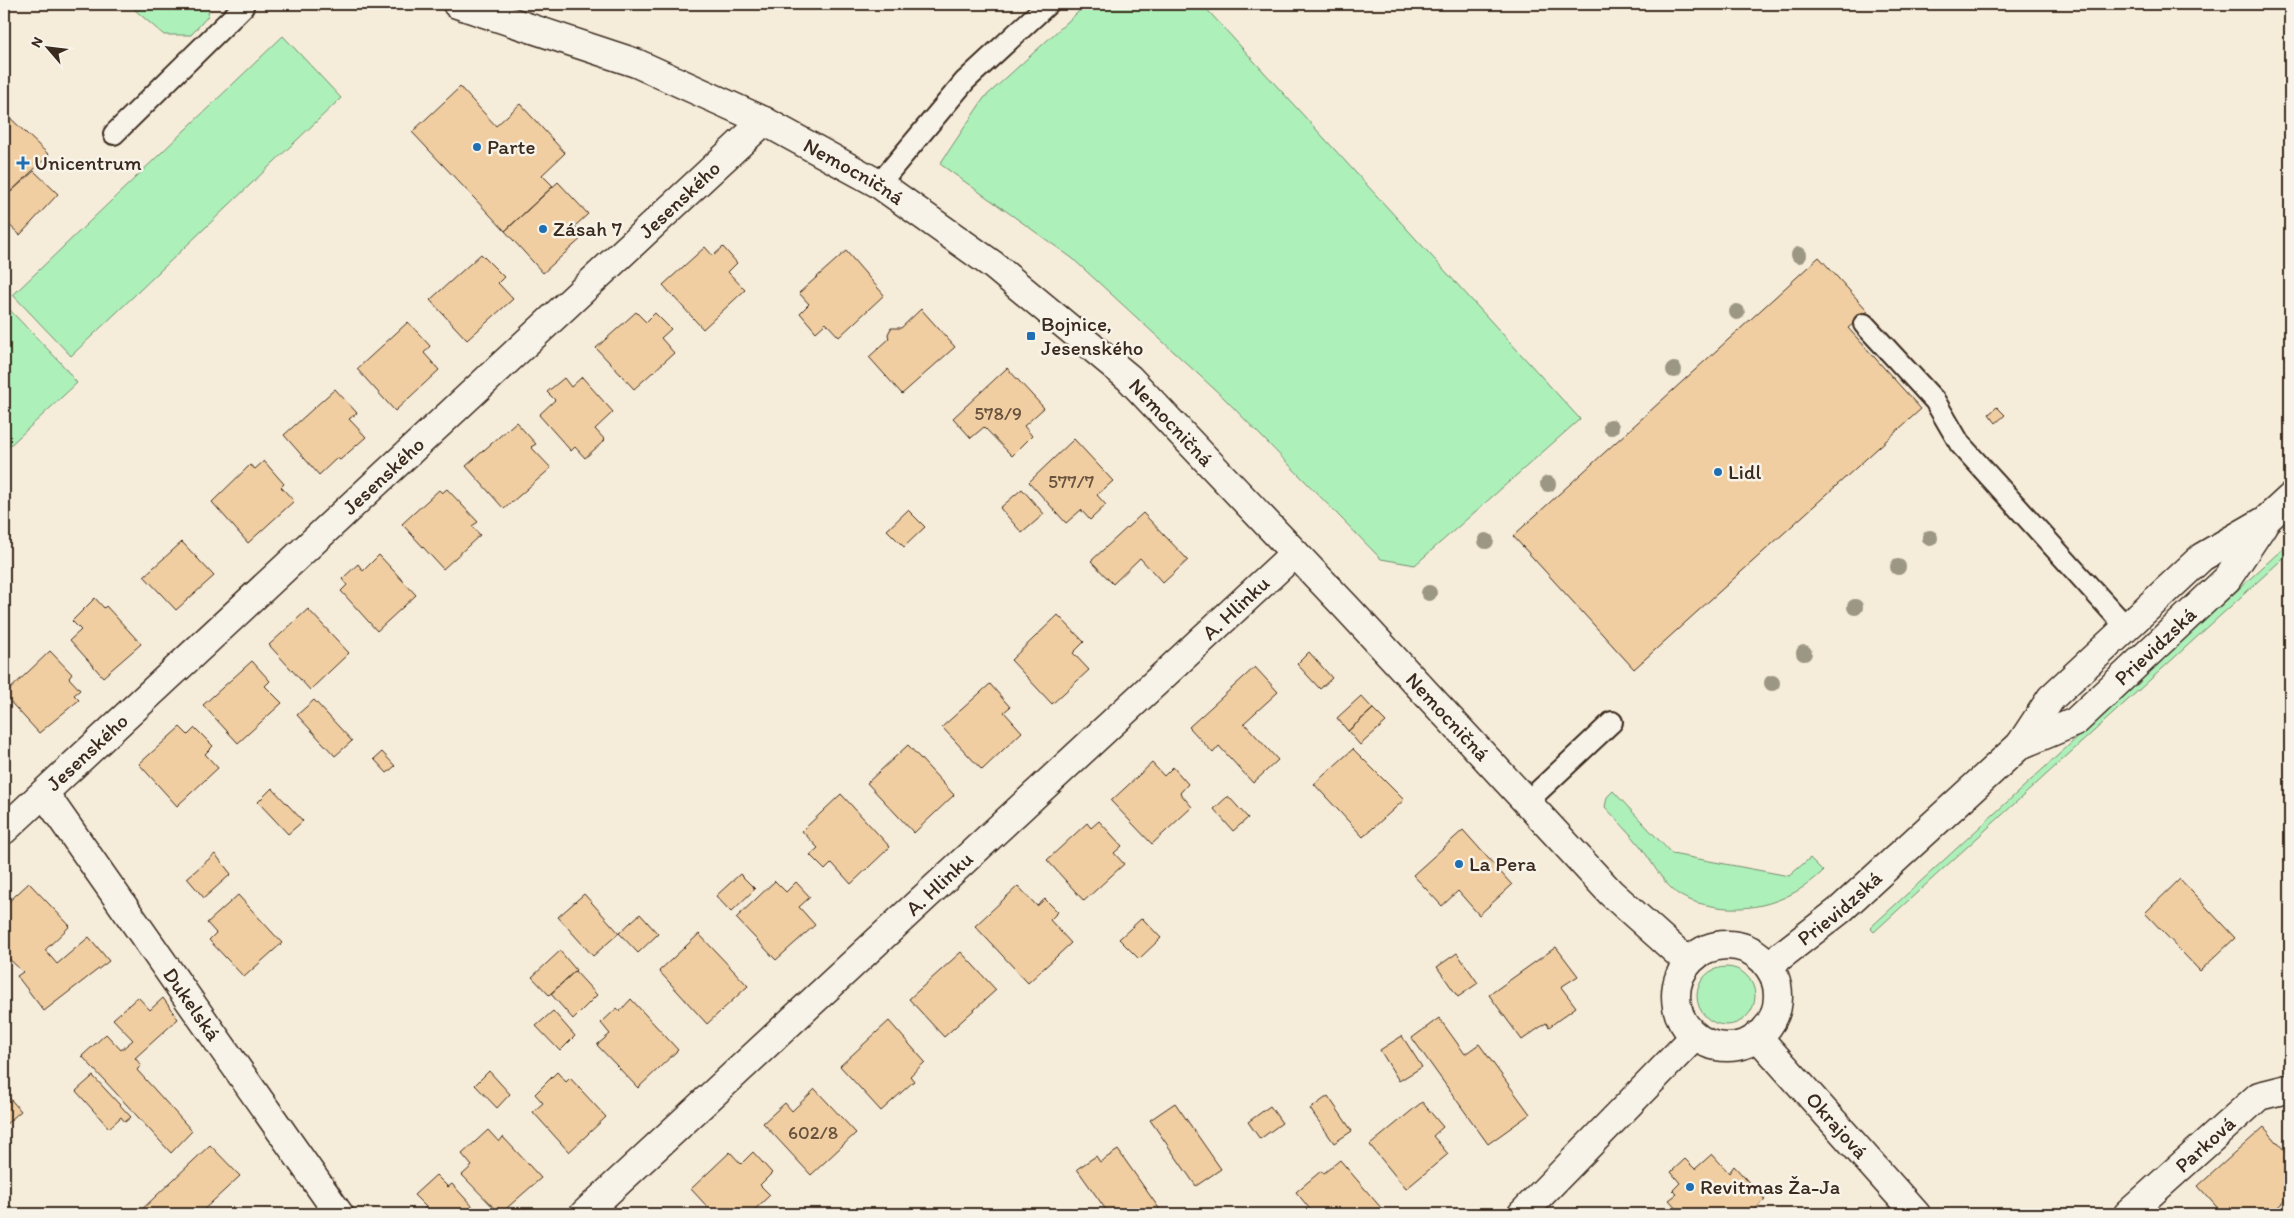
<svg xmlns="http://www.w3.org/2000/svg" width="2294" height="1218" font-family="Itim,sans-serif">
	<style>
		.green { fill: #adf0ba; stroke: #748d6c }
		.building { fill: #f0cea1; stroke: #3b2a1e }
		.lines { fill: none; stroke-linecap: round; stroke-linejoin: round }
		.lane-casing { stroke: #3b2a1e; stroke-width: 24 }
		.street-casing { stroke: #3b2a1e; stroke-width: 31 }
		.secondary-casing { stroke: #3b2a1e; stroke-width: 31 }
		.lane { stroke: #f7f3e8; stroke-width: 20 }
		.street { stroke: #f7f3e8; stroke-width: 28 }
		.secondary { stroke: #f7f3e8; stroke-width: 28 }
		.tree { fill: #9c9784 }
		.poi-dot { fill: #1f6fb2; stroke: #f7f3e8; stroke-width: 2 }
		.labels { text-anchor: middle; stroke-width: 5; stroke-linejoin: round; paint-order: stroke }
		.number-label { font-size: 19px; fill: #68533f }
		.poi-label { font-size: 21px; fill: #3b2a1e; stroke: #f7f3e8; text-anchor: start }
		.street-label { font-size: 21px; fill: #3b2a1e; stroke: #f7f3e8 }
	</style>
	<rect width="100%" height="100%" fill="#f6ecda"/>
	<filter id="ink" filterUnits="userSpaceOnUse"><feTurbulence type="fractalNoise" baseFrequency=".02" numOctaves="2"/><feDisplacementMap in="SourceGraphic" scale="10" xChannelSelector="R" yChannelSelector="G"/><feConvolveMatrix kernelMatrix="1 2 1 2 8 2 1 2 1" color-interpolation-filters="sRGB"/></filter>
	<g filter="url(#ink)">
		<path class="green" d="M128,4H209L208,16L191,35H164Z
			M1087,4H1202L1580,419L1415,565L1381,559L1224,398L1072,258L940,164L984,98Z
			M283,36L341,98L71,356L13,295Z
			M4,304L60,362L77,383L4,451Z
			M2290,542V552L1874,932L1870,928Z
			M1613,791L1672,854L1789,876L1810,858L1823,871C1793,901 1749,915 1707,905C1696,903 1681,898 1673,890C1660,878 1651,861 1641,847C1630,833 1617,820 1605,807L1607,797Z
			M1697 996a29 29 0 1 1 58 0a29 29 0 1 1-58 0Z"/>
		<path class="building" d="M460,87L496,126L520,104L565,153L542,175L553,186L505,231L412,132Z
			M4,112L49,155L4,198Z
			M34,171L58,194L20,235L4,220V198Z
			M558,182L588,214L575,226L584,236L543,273L505,231Z
			M705,247L713,256L723,247L737,263L728,272L745,290L703,329L663,285Z
			M846,251L884,295L839,337L826,323L816,332L800,313L809,304L799,293Z
			M481,254L504,277L498,283L513,299L467,340L430,300Z
			M1819,257L1868,311L1848,328L1921,409L1634,669L1513,536Z
			M921,309L955,347L902,394L869,357L889,339L888,334L891,328H901Z
			M636,312L646,322L655,313L671,329L661,338L674,353L634,389L596,348Z
			M408,322L430,346L424,353L439,370L395,411L357,369Z
			M1007,368L1044,408L1024,426L1032,436L1012,456L984,427L971,438L953,418Z
			M582,377L613,412L595,429L605,440L585,458L575,447L571,451L539,415L555,400L547,392L564,378L571,387Z
			M335,389L357,413L349,419L366,437L340,460L337,458L319,475L284,435Z
			M1997,407L2005,415L1996,423L1989,414Z
			M516,422L536,444L531,447L551,468L504,509L466,466Z
			M1074,439L1113,481L1097,495L1106,505L1090,520L1081,510L1066,523L1029,482Z
			M264,461L284,484L281,487L294,501L248,543L212,502L250,465L255,469Z
			M447,489L478,522L472,526L480,535L443,569L402,524L439,490L442,493Z
			M1022,489L1044,514L1022,533L1000,508Z
			M908,510L925,527L904,547L887,530Z
			M1143,513L1188,560L1163,583L1140,558L1113,584L1091,561Z
			M182,542L214,576L176,610L144,576Z
			M379,555L416,595L377,631L341,591L347,585L342,579L358,564L363,571Z
			M95,598L104,608L106,606L141,644L103,677L70,640L81,630L72,621Z
			M308,609L349,653L310,690L269,645Z
			M1058,615L1084,642L1073,653L1089,670L1052,704L1011,660Z
			M50,651L72,674L69,678L80,690L74,695L79,700L39,733L4,695Z
			M1309,652L1332,678L1320,689L1297,664Z
			M252,661L270,681L265,686L282,703L238,743L203,705Z
			M1255,667L1278,692L1244,723L1278,760L1253,783L1219,746L1213,753L1189,727Z
			M990,684L1010,707L1004,712L1022,732L982,770L942,727Z
			M1361,696L1373,709L1348,731L1337,718Z
			M314,700L352,741L335,756L297,715Z
			M1373,709L1386,722L1360,745L1348,731Z
			M180,727L188,735L195,728L213,746L205,754L218,768L177,806L139,764Z
			M908,745L954,795L914,833L867,783Z
			M1353,749L1404,800L1363,837L1314,784Z
			M382,752L395,766L387,773L374,759Z
			M1152,763L1164,776L1173,767L1188,784L1180,793L1192,807L1152,844L1111,801Z
			M272,788L303,821L288,834L258,802Z
			M841,794L890,847L851,884L832,863L825,870L810,855L818,848L802,831Z
			M1228,796L1248,818L1233,831L1214,809Z
			M1099,821L1122,846L1114,853L1124,864L1084,901L1047,860L1087,823L1091,828Z
			M1463,830L1512,885L1479,915L1458,891L1442,906L1413,875Z
			M215,854L231,874L204,898L187,878Z
			M740,874L755,889L731,912L716,896Z
			M2180,879L2235,938L2200,971L2145,913Z
			M775,881L786,892L796,882L810,897L799,907L815,925L776,960L736,918Z
			M29,883L70,926L45,950L57,964L89,937L109,961L44,1011L17,976L23,972L4,954V906Z
			M1018,886L1037,906L1045,899L1058,912L1050,920L1071,943L1028,983L975,926Z
			M584,894L619,933L593,956L558,917Z
			M238,895L282,943L244,977L209,940L216,933L207,923Z
			M640,914L658,934L638,953L619,933Z
			M1142,918L1161,938L1139,959L1119,939Z
			M699,934L748,986L707,1024L659,971Z
			M1556,947L1578,976L1561,987L1576,1007L1549,1027L1546,1023L1522,1040L1489,995Z
			M560,951L576,970L549,995L532,977Z
			M961,952L996,990L944,1037L909,999Z
			M1457,953L1478,983L1458,997L1437,967Z
			M575,971L597,995L573,1019L551,994Z
			M138,997L150,1010L163,998L178,1019L135,1058L141,1065L137,1070L192,1131L171,1153L82,1056L106,1034L121,1050L133,1040L113,1019Z
			M631,999L678,1050L638,1088L597,1045L610,1034L601,1023L617,1008L620,1011Z
			M553,1011L575,1036L560,1051L536,1026Z
			M1439,1018L1465,1054L1479,1044L1530,1114L1488,1144L1412,1038Z
			M889,1021L925,1062L910,1076L914,1081L881,1111L840,1066Z
			M1402,1036L1422,1067L1399,1081L1380,1050Z
			M489,1071L510,1094L497,1108L475,1085Z
			M557,1072L566,1082L570,1078L606,1117L569,1152L533,1112L543,1103L535,1094Z
			M93,1076L131,1117L125,1122L121,1117L109,1128L76,1091Z
			M815,1089L856,1133L811,1175L763,1123L785,1103L792,1111Z
			M4,1092L21,1111L4,1126Z
			M1328,1096L1352,1131L1334,1143L1310,1109Z
			M1422,1102L1443,1127L1433,1136L1448,1154L1406,1189L1370,1145Z
			M1175,1103L1221,1169L1196,1186L1150,1120Z
			M1270,1106L1282,1123L1260,1139L1248,1122Z
			M2264,1127L2290,1157V1196L2270,1214H2223L2198,1186Z
			M488,1130L499,1142L503,1137L541,1178L500,1214L462,1175L472,1166L462,1154Z
			M210,1145L240,1176L199,1214H137Z
			M1118,1150L1163,1214H1109L1077,1169L1096,1156L1100,1162Z
			M730,1152L741,1164L753,1152L772,1173L760,1185L770,1195L750,1214H714L691,1189Z
			M1712,1154L1729,1173L1734,1166L1765,1200L1750,1214H1682L1669,1200L1677,1194L1673,1190L1680,1183L1671,1172L1685,1159L1695,1169Z
			M1340,1160L1382,1209L1376,1214H1314L1296,1192L1321,1171L1324,1173Z
			M436,1175L448,1187L452,1184L474,1208L467,1214H419L426,1207L414,1195Z"/>
		<g class="lines">
			<defs>
				<path id="lane" d="M114,134L243,7V4
					M879,184L965,81L1048,4
					M1864,324L1935,401L1960,444L2127,628
					M1527,802L1612,722"/>
				<g id="street">
					<path id="s1" d="M44,793L339,1214"/>
					<path id="s2" d="M4,830L764,121"/>
					<path id="s3" d="M1757,1036L1916,1214"/>
					<path id="s4" d="M584,1214L1295,553"/>
					<path d="M1522,1214L1695,1036"/>
					<path id="s5" d="M2128,1214L2259,1096L2287,1089L2290,1091"/>
				</g>
				<g id="secondary">
					<path id="s6" d="M457,4L636,63L764,121L879,184L993,265L1129,378L1348,609L1611,893L1688,962"/>
					<path id="s7" d="M2020,745L2075,722L2227,579L2263,525"/>
					<circle cx="1727" cy="996" r="51"/>
					<path id="s8" d="M1768,966L1840,910L2020,745L2051,698L2202,557L2266,520L2290,498"/>
				</g>
			</defs>
			<use href="#lane" class="lane-casing"/>
			<use href="#street" class="street-casing"/>
			<use href="#secondary" class="secondary-casing"/>
			<use href="#lane" class="lane"/>
			<use href="#street" class="street"/>
			<use href="#secondary" class="secondary"/>
		</g>
		<g class="tree">
			<circle cx="1799" cy="255" r="8"/>
			<circle cx="1737" cy="312" r="8"/>
			<circle cx="1674" cy="370" r="8"/>
			<circle cx="1611" cy="427" r="8"/>
			<circle cx="1548" cy="484" r="8"/>
			<circle cx="1930" cy="538" r="8"/>
			<circle cx="1486" cy="541" r="8"/>
			<circle cx="1898" cy="567" r="8"/>
			<circle cx="1429" cy="593" r="8"/>
			<circle cx="1855" cy="607" r="8"/>
			<circle cx="1804" cy="653" r="8"/>
			<circle cx="1772" cy="683" r="8"/>
		</g>
	</g>
	<g class="poi-dot">
		<circle cx="477" cy="147" r="5"/>
		<path d="M20.5 155.5h5v5h5v5h-5v5h-5v-5h-5v-5h5z"/>
		<circle cx="543" cy="229" r="5"/>
		<rect x="1026" y="331" width="10" height="10" rx="2.5"/>
		<circle cx="1718" cy="472" r="5"/>
		<circle cx="1459" cy="864" r="5"/>
		<circle cx="1690" cy="1187" r="5"/>
	</g>
	<g class="labels">
		<g class="number-label">
			<text x="998" y="420">578/9</text>
			<text x="1071" y="488">577/7</text>
			<text x="813" y="1139">602/8</text>
		</g>
		<g class="poi-label">
			<text x="487" y="154">Parte</text>
			<text x="34" y="170">Unicentrum</text>
			<text x="553" y="236">Zásah 7</text>
			<text x="1041" y="331">Bojnice,<tspan x="1041" dy="24">Jesenského</tspan></text>
			<text x="1728" y="479">Lidl</text>
			<text x="1469" y="871">La Pera</text>
			<text x="1700" y="1194">Revitmas Ža-Ja</text>
		</g>
		<g class="street-label">
			<text dy="7" stroke="none"><textPath href="#s6" startOffset="432">Nemocničná</textPath></text>
			<text dy="7" stroke="none"><textPath href="#s2" startOffset="924">Jesenského</textPath></text>
			<text dy="7" stroke="none"><textPath href="#s6" startOffset="838">Nemocničná</textPath></text>
			<text dy="7" stroke="none"><textPath href="#s2" startOffset="519">Jesenského</textPath></text>
			<text dy="7" stroke="none"><textPath href="#s4" startOffset="890">A. Hlinku</textPath></text>
			<text dy="7" stroke="none"><textPath href="#s7" startOffset="170">Prievidzská</textPath></text>
			<text dy="7" stroke="none"><textPath href="#s6" startOffset="1242">Nemocničná</textPath></text>
			<text dy="7" stroke="none"><textPath href="#s2" startOffset="114">Jesenského</textPath></text>
			<text dy="7" stroke="none"><textPath href="#s4" startOffset="485">A. Hlinku</textPath></text>
			<text dy="7" stroke="none"><textPath href="#s8" startOffset="92">Prievidzská</textPath></text>
			<text dy="7" stroke="none"><textPath href="#s1" startOffset="258">Dukelská</textPath></text>
			<text dy="7" stroke="none"><textPath href="#s3" startOffset="120">Okrajová</textPath></text>
			<text dy="7" stroke="none"><textPath href="#s5" startOffset="104">Parková</textPath></text>
		</g>
	</g>
	<rect width="2294" height="1218" fill="none" stroke="#f7f3e8" stroke-width="20"/>
	<rect x="10" y="10" width="2274" height="1198" fill="none" stroke="#3b2a1e" stroke-width="2" filter="url(#ink)"/>
	<g transform="translate(48 48) rotate(298)" stroke="#f7f3e8" stroke-width="4" paint-order="stroke">
	<path d="M0-4L9 19L0 12L-9 19Z" fill="#3b2a1e"/>
	<text y="-8" font-size="14" font-weight="bold" text-anchor="middle" fill="#3b2a1e">N</text>
	</g>
</svg>
